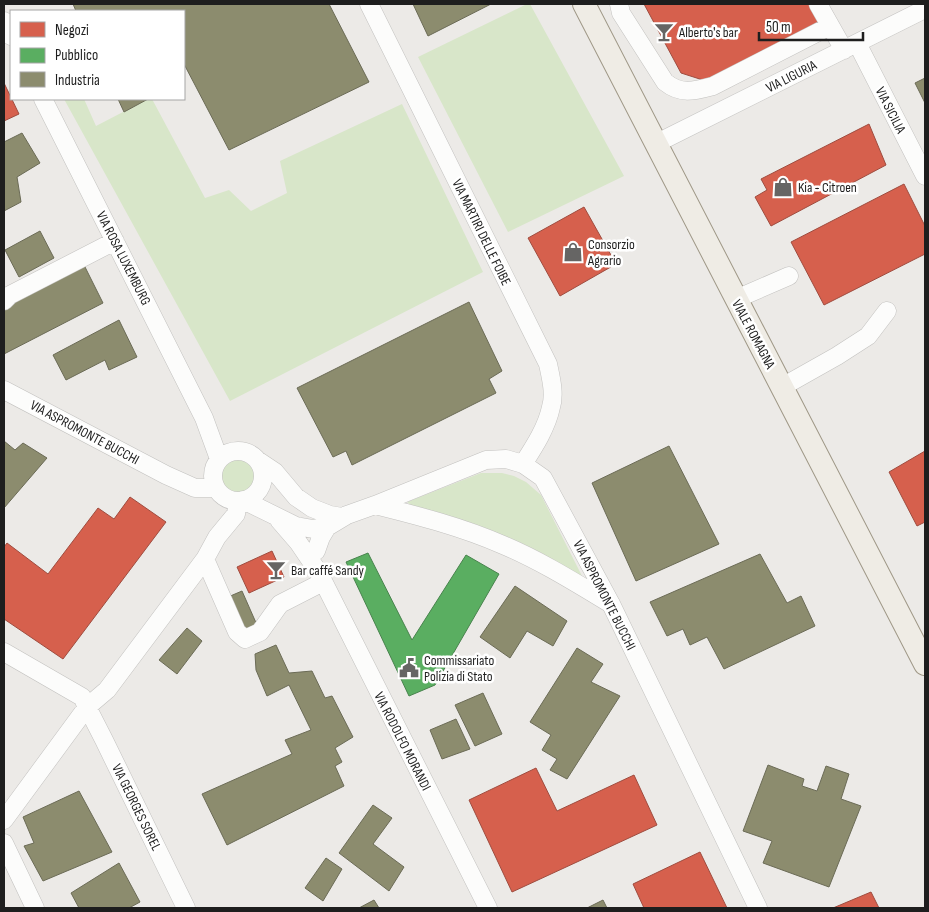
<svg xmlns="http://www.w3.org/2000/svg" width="929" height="912" font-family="'Sofia Sans Condensed',sans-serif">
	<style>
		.grass { fill: #d8e6c9 }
		.shops { fill: #d6604d; stroke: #9f4c3f }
		.public { fill: #5aae61; stroke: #48834d }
		.industry { fill: #8c8c6e; stroke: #6b6b56 }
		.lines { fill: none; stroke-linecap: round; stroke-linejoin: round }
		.minor-casing { stroke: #c2c1bf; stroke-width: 19 }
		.major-casing { stroke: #9f9887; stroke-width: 24 }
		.minor { stroke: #fcfcfb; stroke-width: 18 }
		.major { stroke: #efece5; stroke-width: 22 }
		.labels { text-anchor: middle; stroke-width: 5; stroke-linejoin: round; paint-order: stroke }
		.poi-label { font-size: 14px; fill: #1e1e1e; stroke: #fff; text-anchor: start }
		.street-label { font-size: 14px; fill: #1e1e1e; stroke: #fff }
	</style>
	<rect width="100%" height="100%" fill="#eceae7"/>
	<path class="grass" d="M527,4H530L624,176L508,232L418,57Z
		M64,99H84L96,126L148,99H152L205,198L229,190L251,211L287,193L280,161L402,104L483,272L230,401Z
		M220 476a17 17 0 1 1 34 0a17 17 0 1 1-34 0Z
		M481,473H502L514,476L526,482L541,495L582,576L574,575L534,551L485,528L416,509L407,502Z"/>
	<path class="shops" d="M644,4H809L819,23L706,81L681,73Z
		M4,83L19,114L4,121Z
		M869,124L886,165L771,226L755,197L767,190L761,179Z
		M904,184L925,226V254L824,305L791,242Z
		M584,207L616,264L560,296L528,238Z
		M925,451V522L917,526L889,472Z
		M130,497L166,522L63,659L4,619V547L7,543L48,574L98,508L114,519Z
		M272,551L284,577L249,593L237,567Z
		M536,768L557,811L634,775L657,825L512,892L469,800Z
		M700,852L727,908H644L633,884Z
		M871,892L879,908H833Z"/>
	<path class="public" d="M368,553L412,640L466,555L499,574L435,685L409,696L346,562Z"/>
	<path class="industry" d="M73,4H329L369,82L229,150L184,64V11H76Z
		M413,4H491L428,36Z
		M925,78V103L915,83Z
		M118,99H148L124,112Z
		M22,133L40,163L17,177L21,202L4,211V142Z
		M40,231L54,258L19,277L5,250Z
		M82,261L103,303L4,354V309Z
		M469,302L502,371L489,379L496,393L352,465L346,451L333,457L297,388Z
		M119,320L137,357L109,370L105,360L66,380L53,355Z
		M4,441L15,450L23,443L47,458L4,508Z
		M669,446L719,544L636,581L592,483Z
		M760,554L787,603L801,596L815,626L724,669L707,637L690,645L683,629L667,636L650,602Z
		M515,586L567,621L553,646L527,631L510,658L480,637Z
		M242,591L257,625L245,631L228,597Z
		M187,628L202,641L177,674L159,660Z
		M276,645L289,673L312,671L325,698L332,696L353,737L335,748L342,762L335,766L344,786L227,845L202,794L292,754L285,740L311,730L289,685L267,696L256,670L255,654Z
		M577,648L603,664L591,682L620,696L567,779L550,770L557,759L542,750L551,735L530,722Z
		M483,693L502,734L475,746L455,705Z
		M456,719L470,749L442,759L430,730Z
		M768,765L804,779L802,786L817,791L826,766L849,774L841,799L861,806L829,887L763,863L772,841L743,831Z
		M79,791L112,852L43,881L24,846L34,843L23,817Z
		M373,805L392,818L373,844L404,867L389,891L339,853Z
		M326,858L342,869L323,901L305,888Z
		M119,863L140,902L129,908H79L71,893Z
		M374,900L379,908H359Z
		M603,900L607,908H587Z"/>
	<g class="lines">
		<defs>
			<path id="minor" d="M369,4L548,364C551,378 555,394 551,407C547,427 534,447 523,464
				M619,4L621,13L665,82C681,95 694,91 713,86L830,26
				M818,4L844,50
				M4,21L11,36
				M857,43L925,176
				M43,99L204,418L219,459
				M657,143L925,9
				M736,299L789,276
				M4,301L10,295L115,241
				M782,387L837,356L868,336L887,311
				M4,390L166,475L195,488H216
				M213 476a25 25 0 1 1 50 0a25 25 0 1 1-50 0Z
				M257,460L275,472L296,497L312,508L330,515L342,517
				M243,500L296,526L313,529L327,527L347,515L375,505L486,460L506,459L523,464L543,478L611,604L758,908
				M375,505C419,516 462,527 503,545C541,561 576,583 611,604
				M279,520L298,542L319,573L488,908
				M316,551L321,537L327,527
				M205,559L237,632L245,639L260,632L280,604L323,582
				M4,652L82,697L104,740L186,908
				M4,820L87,707L107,690L205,559L217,537L236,514L238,501
				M4,843L35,908"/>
			<path id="major" d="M584,4L925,664"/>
		</defs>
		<use href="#minor" class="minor-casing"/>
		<use href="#major" class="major-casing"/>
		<use href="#minor" class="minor"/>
		<use href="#major" class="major"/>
	</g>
	<defs>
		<symbol id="bar-bare" viewBox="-9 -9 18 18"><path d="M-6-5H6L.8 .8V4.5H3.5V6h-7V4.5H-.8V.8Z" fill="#666564" stroke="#fff" stroke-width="2.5" paint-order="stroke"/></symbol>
		<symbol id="shop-bare" viewBox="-9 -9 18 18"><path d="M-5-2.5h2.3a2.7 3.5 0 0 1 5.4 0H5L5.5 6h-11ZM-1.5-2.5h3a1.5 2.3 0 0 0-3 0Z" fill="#666564" stroke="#fff" stroke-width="2.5" paint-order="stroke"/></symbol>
		<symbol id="civic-bare" viewBox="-9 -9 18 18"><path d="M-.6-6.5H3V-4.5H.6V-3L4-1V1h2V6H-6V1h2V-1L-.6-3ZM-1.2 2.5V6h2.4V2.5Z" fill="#666564" stroke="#fff" stroke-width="2.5" paint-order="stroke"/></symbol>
	</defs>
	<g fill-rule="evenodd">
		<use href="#bar-bare" x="650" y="18" width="28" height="28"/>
		<use href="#shop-bare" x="769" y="173" width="28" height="28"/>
		<use href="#shop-bare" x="559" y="238" width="28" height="28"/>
		<use href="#bar-bare" x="262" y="556" width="28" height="28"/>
		<use href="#civic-bare" x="395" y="654" width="28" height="28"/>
	</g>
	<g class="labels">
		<g class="poi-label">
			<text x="679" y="37">Alberto's bar</text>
			<text x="798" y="192">Kia - Citroen</text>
			<text x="588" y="249">Consorzio<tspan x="588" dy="16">Agrario</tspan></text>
			<text x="291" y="575">Bar caffé Sandy</text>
			<text x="424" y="665">Commissariato<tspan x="424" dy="16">Polizia di Stato</tspan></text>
		</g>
		<g class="street-label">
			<text transform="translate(791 76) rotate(-27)" y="5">VIA LIGURIA</text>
			<text transform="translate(891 110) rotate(63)" y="5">VIA SICILIA</text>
			<text transform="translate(482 232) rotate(64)" y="5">VIA MARTIRI DELLE FOIBE</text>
			<text transform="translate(124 258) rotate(63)" y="5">VIA ROSA LUXEMBURG</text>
			<text transform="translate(754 334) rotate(62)" y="5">VIALE ROMAGNA</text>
			<text transform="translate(85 432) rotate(28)" y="5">VIA ASPROMONTE BUCCHI</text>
			<text transform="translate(605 595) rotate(63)" y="5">VIA ASPROMONTE BUCCHI</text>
			<text transform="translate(403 741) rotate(63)" y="5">VIA RODOLFO MORANDI</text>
			<text transform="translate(137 807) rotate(64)" y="5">VIA GEORGES SOREL</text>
		</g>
	</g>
	<rect width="929" height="912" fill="none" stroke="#1e1e1e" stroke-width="10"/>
	<rect x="10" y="10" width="175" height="90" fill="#ffffff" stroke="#a5a5a5"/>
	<rect x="20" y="22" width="25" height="15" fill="#d6604d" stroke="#a5a5a5"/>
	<text x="55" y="35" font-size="15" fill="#1e1e1e">Negozi</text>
	<rect x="20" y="48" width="25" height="15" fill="#5aae61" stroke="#a5a5a5"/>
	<text x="55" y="60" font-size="15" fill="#1e1e1e">Pubblico</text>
	<rect x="20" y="72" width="25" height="15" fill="#8c8c6e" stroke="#a5a5a5"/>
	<text x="55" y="85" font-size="15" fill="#1e1e1e">Industria</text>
	<path d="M759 32v8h104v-8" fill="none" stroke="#1e1e1e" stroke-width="2.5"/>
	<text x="766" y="32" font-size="15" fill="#1e1e1e" stroke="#ffffff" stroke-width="4" paint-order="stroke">50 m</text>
</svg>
